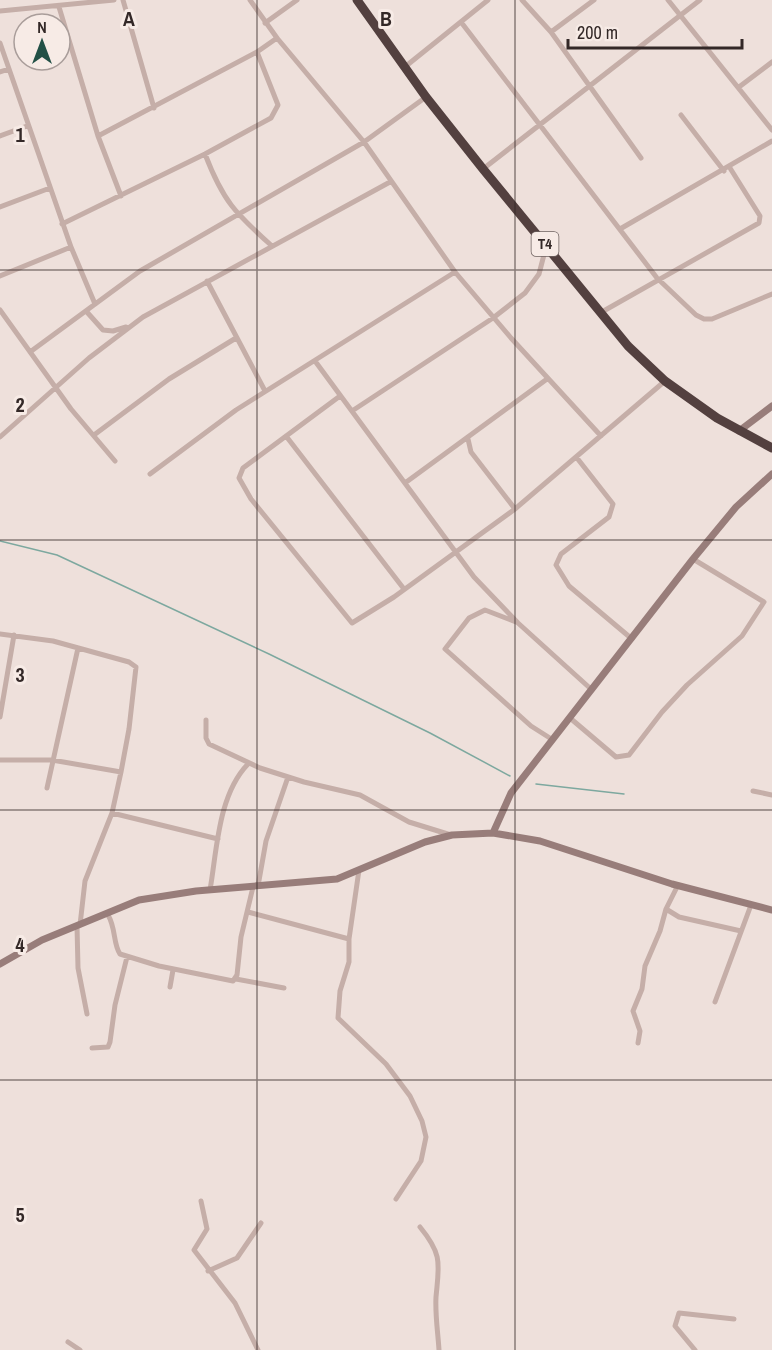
<svg xmlns="http://www.w3.org/2000/svg" width="772" height="1350" font-family="'Archivo Narrow',sans-serif">
	<style>
		.lines { fill: none; stroke-linecap: round; stroke-linejoin: round }
		.stream { stroke: #7da89f; stroke-width: 1.5 }
		.street { stroke: #c5aea8; stroke-width: 5 }
		.secondary { stroke: #987d7a; stroke-width: 7 }
		.highway { stroke: #53403f; stroke-width: 9 }
		.grid { fill: none; stroke: #332827; stroke-width: 1.5; stroke-opacity: 0.55 }
		.labels { text-anchor: middle; stroke-width: 6; stroke-linejoin: round; paint-order: stroke }
		.shield { fill: #f7ebe6; stroke: #6e6260; stroke-width: 1.5 }
		.shield-label { font-size: 15px; font-weight: bold; fill: #332827 }
		.grid-label { font-size: 20px; text-anchor: middle; font-weight: bold; fill: #332827; stroke: #f7ebe6; stroke-width: 6; stroke-linejoin: round; paint-order: stroke }
	</style>
	<rect width="100%" height="100%" fill="#eee0db"/>
	<g class="lines">
		<path class="stream" d="M0,541L57,555L269,654L430,733L510,776
			M536,784L624,794"/>
		<path class="street" d="M123,0L154,108
			M250,0L277,38L364,142L455,272L511,338L601,436
			M522,0L551,32L641,158
			M668,0L772,130
			M59,7L98,136L121,196
			M0,11L114,0
			M461,22L657,278L696,315L704,319H712L772,294
			M265,23L297,0
			M551,32L594,0
			M0,43L71,247L95,304
			M406,66L488,0
			M0,72L9,69
			M739,87L772,62
			M681,115L724,171
			M0,136L27,126
			M98,136L257,52L277,38
			M205,154C223,201 235,213 272,246
			M483,169L700,0
			M0,207L50,188
			M62,224L205,154L271,118L278,105L257,52
			M620,229L772,141
			M0,276L71,247
			M207,281L265,391
			M0,310L71,409L115,461
			M86,311L103,330L113,331L126,327
			M600,313L759,223L760,216L730,168
			M30,352L140,271L364,142L426,97
			M315,361L474,577L518,623L592,690
			M340,396L243,468L239,478L251,499L352,623L394,597L515,509L665,381
			M352,411L493,318L525,293L539,274L546,247
			M94,435L169,379L236,338
			M286,436L404,589
			M0,437L89,358L143,317L390,182
			M468,439L471,452L515,509
			M577,458L613,504L609,517L561,554L556,565L569,586L632,639
			M150,474L236,410L455,272
			M405,483L547,379
			M516,622L485,610L469,618L445,649L531,726L553,740
			M0,634L53,641L129,662L136,667L129,729L121,772L112,813L85,881L80,925
			M0,717L14,635
			M570,718L616,757L629,755L662,712L687,685L742,636L764,602L693,559
			M206,720V738L209,744L260,768L304,782L360,795L409,822L451,835
			M0,760H52L121,772
			M47,788L78,648
			M753,791L772,795
			M112,813L218,839
			M359,870L349,939V962L340,991L338,1018L386,1064L410,1096L422,1121L426,1137L421,1161L396,1199
			M258,886L266,841L288,777
			M210,890C217,850 218,795 248,764
			M666,909L679,917L741,931
			M248,912L349,939
			M108,915C116,928 113,944 120,954L159,966L233,981L237,975L241,937L253,887
			M77,926L78,968L87,1014
			M236,979L284,988
			M170,987L173,970
			M715,1002L751,905
			M638,1043L640,1031L633,1011L642,989L645,966L660,931L666,909L678,885
			M92,1048L108,1047L110,1042L115,1005L127,957
			M201,1201L207,1229L194,1250L235,1303L258,1350
			M420,1227C443,1255 439,1264 436,1297C435,1315 438,1333 439,1350
			M208,1271L237,1258L261,1223
			M68,1342L80,1350
			M695,1350L675,1326L679,1313L734,1319"/>
		<path class="secondary" d="M739,431L772,406
			M493,833L511,793L693,559L736,507L772,474
			M0,964L42,940L139,900L196,891L337,879L425,842L452,835L493,833L540,841L672,884L772,910"/>
		<path class="highway" d="M357,0L426,97L483,169L628,346L665,381L717,418L772,448"/>
	</g>
	<path class="grid" d="M257,0V1350M515,0V1350M0,270H772M0,540H772M0,810H772M0,1080H772"/>
	<g class="labels">
		<rect class="shield" x="531.5" y="232" width="27" height="24" rx="4.5"/>
		<g class="shield-label">
			<text x="545" y="249">T4</text>
		</g>
	</g>
	<g class="grid-label">
		<text x="129" y="26">A</text>
		<text x="386" y="26">B</text>
		<text x="20" y="142">1</text>
		<text x="20" y="412">2</text>
		<text x="20" y="682">3</text>
		<text x="20" y="952">4</text>
		<text x="20" y="1222">5</text>
	</g>
	<g transform="translate(42 42)"><circle r="28" fill="#f7ebe6" stroke="#a99d9a" stroke-width="1.5"/>
	<path d="M0-4.5L10 22L0 15L-10 22Z" fill="#225046"/>
	<text y="-9" font-size="16" font-weight="bold" text-anchor="middle" fill="#332827">N</text>
	</g>
	<path d="M568 39v9h174v-9" fill="none" stroke="#332827" stroke-width="3"/>
	<text x="577" y="39" font-size="18" fill="#332827" stroke="#f7ebe6" stroke-width="4.5" paint-order="stroke">200 m</text>
</svg>
